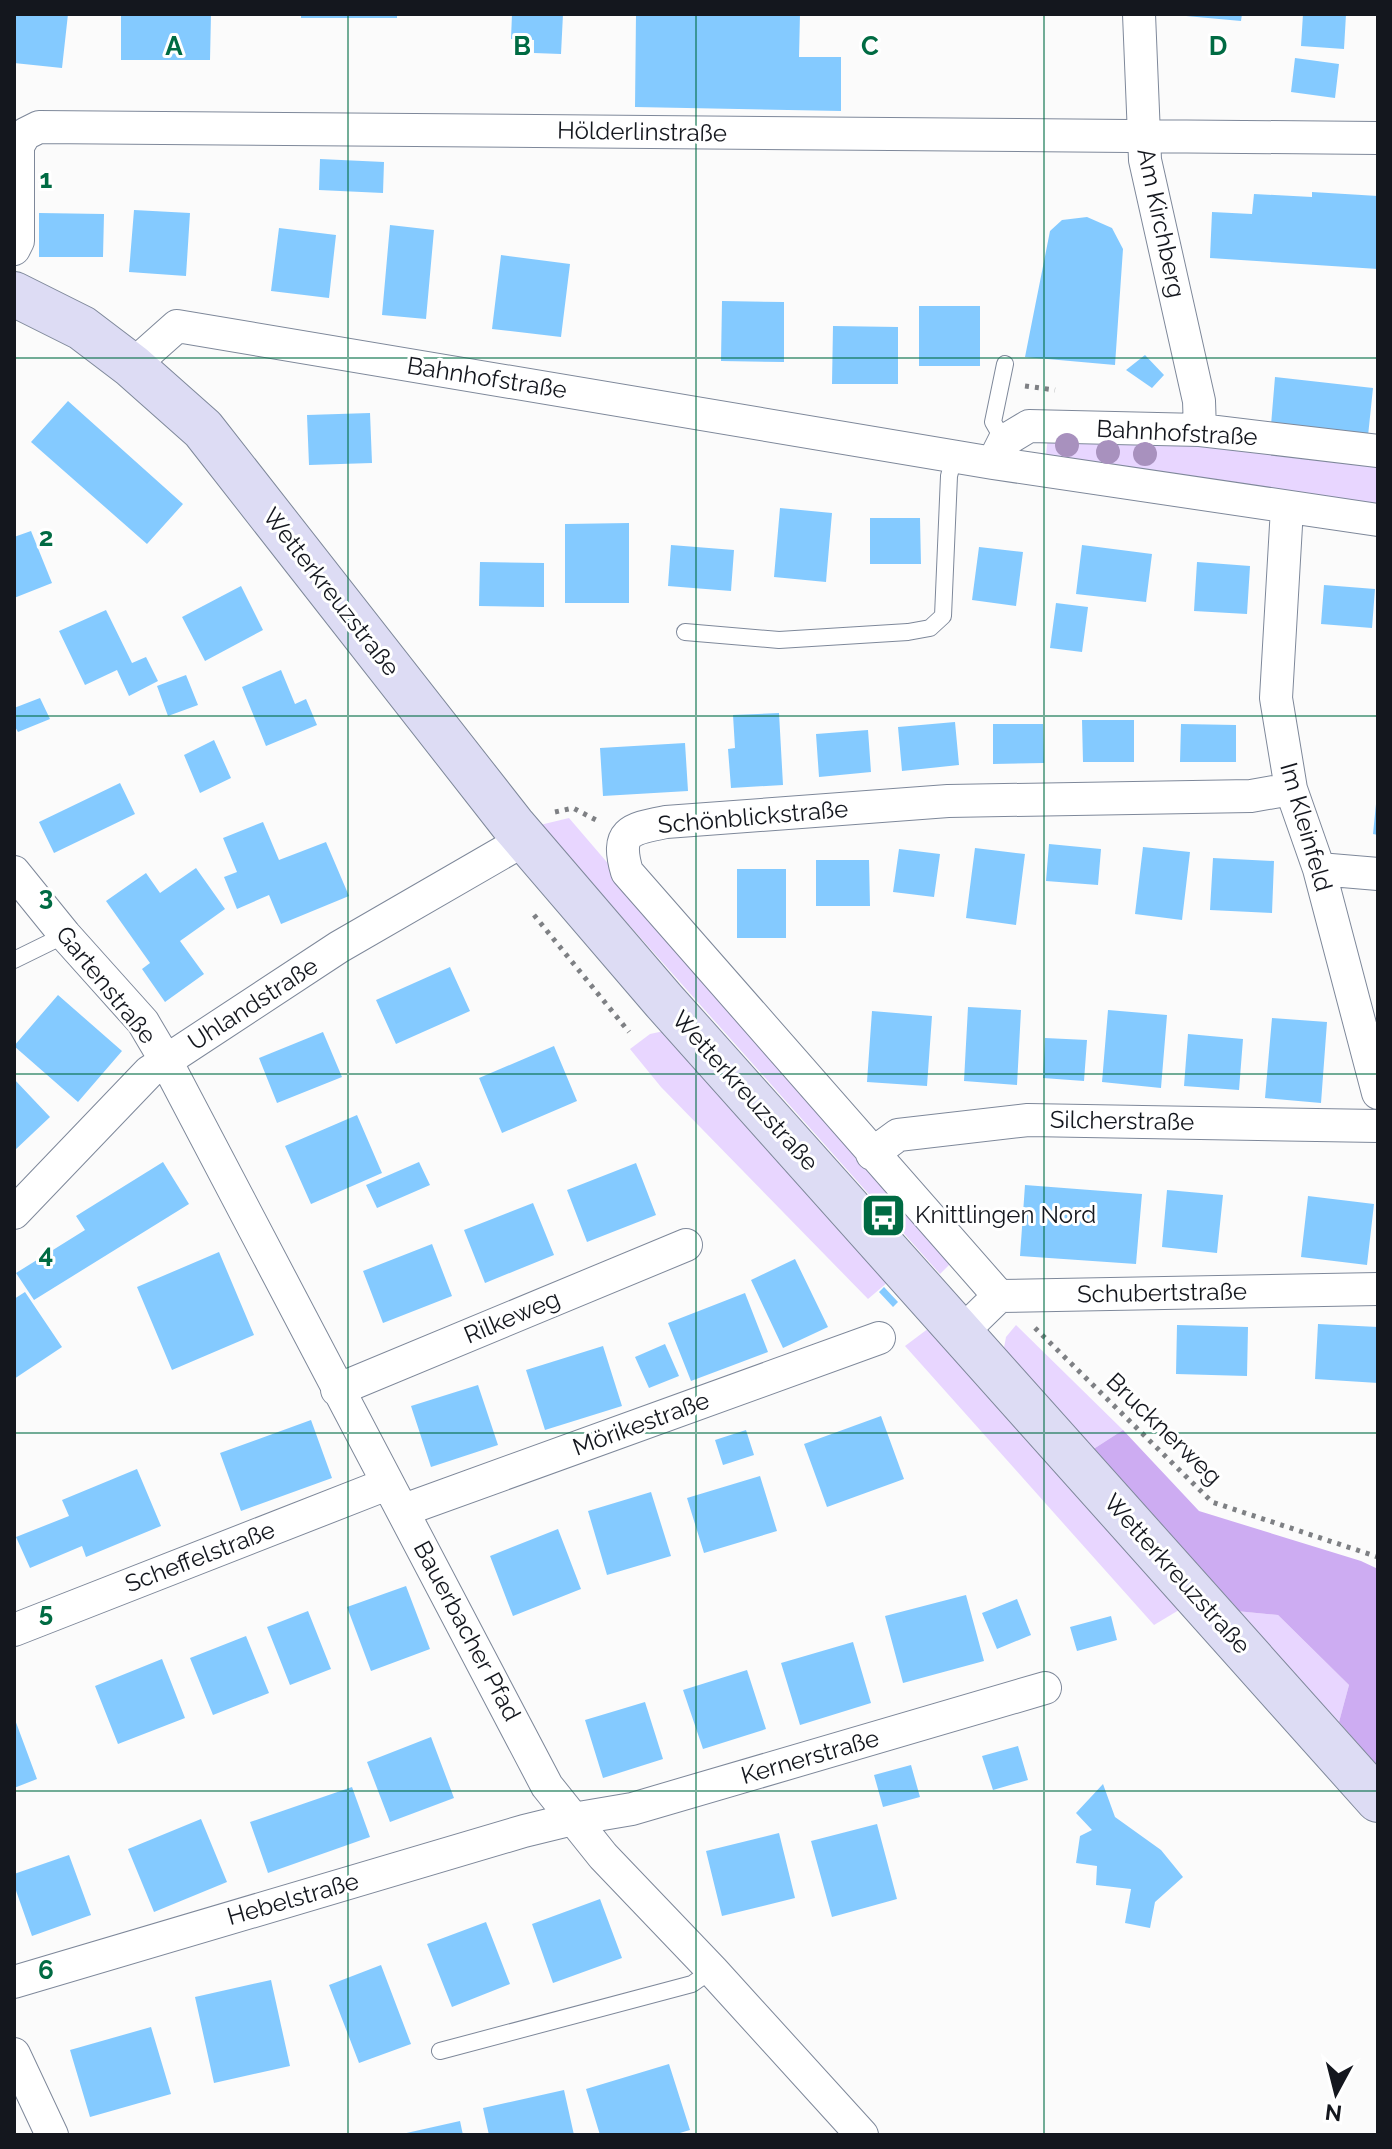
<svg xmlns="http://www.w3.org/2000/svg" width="1392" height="2149" font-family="Raleway,sans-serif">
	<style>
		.green { fill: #e8d6ff }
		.forest { fill: #cdacf2 }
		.building { fill: #84caff }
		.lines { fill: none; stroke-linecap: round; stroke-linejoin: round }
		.lane-casing { stroke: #7e889a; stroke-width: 18 }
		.street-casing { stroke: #7e889a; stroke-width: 34 }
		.secondary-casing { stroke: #7e889a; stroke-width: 46 }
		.path { stroke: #7e8084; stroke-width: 5; stroke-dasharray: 4 6; stroke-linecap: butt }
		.lane { stroke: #fff; stroke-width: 16 }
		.street { stroke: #fff; stroke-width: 32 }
		.secondary { stroke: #dddcf4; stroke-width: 44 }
		.tree { fill: #a891be }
		.grid { fill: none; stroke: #006b43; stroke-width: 2; stroke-opacity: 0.55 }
		.labels { text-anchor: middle; stroke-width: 6; stroke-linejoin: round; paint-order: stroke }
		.street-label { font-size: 24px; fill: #14171e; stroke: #fff }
		.poi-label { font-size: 24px; fill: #14171e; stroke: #fff; text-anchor: start }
		.grid-label { font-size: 26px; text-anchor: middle; font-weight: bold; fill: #006b43; stroke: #fff; stroke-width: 6; stroke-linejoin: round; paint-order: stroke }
	</style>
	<rect width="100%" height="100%" fill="#fbfbfb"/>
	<path class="green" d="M1048,436L1189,442L1378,464V505L1046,455Z
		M569,818L951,1263L940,1274L540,825Z
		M664,1031L888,1282L868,1299L661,1087L630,1049L650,1034Z
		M933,1325L1184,1607L1154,1625L905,1346Z
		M1016,1325L1123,1430L1092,1450L1003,1353L1006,1337Z
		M1236,1611L1278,1615L1349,1685L1339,1722Z"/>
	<path class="forest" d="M1123,1430L1199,1511L1361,1561L1378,1569V1767L1339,1722L1349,1685L1278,1615L1236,1611L1092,1450Z"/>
	<path class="building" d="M14,14H68L62,68L14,63Z
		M121,14H211L210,60H121Z
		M301,14H397V18H301Z
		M512,14H563L561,54L534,53V40L511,39Z
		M636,14H800L799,57H841V111L635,107Z
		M1186,14H1242L1241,21L1186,16Z
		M1303,14H1346L1344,49L1301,46Z
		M1295,58L1339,64L1335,98L1291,92Z
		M320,159L384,162L383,193L319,190Z
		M1312,192L1378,196V269L1210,258L1212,212L1252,214L1254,194L1312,197Z
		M134,210L190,213L186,276L129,272Z
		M39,213L104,214L103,257H39Z
		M1087,217L1112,228L1123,249L1115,365L1025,357L1050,231L1062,220Z
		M390,225L434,230L426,319L382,315Z
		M279,228L336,235L329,298L271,291Z
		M501,255L570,264L561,337L492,329Z
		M722,301L784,302V362L721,361Z
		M919,306H980V366H919Z
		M833,326L898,327V384H832Z
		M1145,355L1164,375L1152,388L1126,370Z
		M1275,377L1373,388L1368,436L1271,425Z
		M68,401L183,504L147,544L31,442Z
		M370,413L372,463L309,465L307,415Z
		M780,508L832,513L826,582L774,577Z
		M870,518H920L921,564H870Z
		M629,523V603H565V524Z
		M31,531L52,583L14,598V537Z
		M671,545L734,550L731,591L668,586Z
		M1082,545L1152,554L1146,602L1076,594Z
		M979,547L1023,552L1016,606L972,600Z
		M480,562L544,563V607L479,606Z
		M1197,562L1250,566L1247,614L1194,611Z
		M1324,585L1375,589L1372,628L1321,624Z
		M241,586L263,630L205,661L182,617Z
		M1056,603L1088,607L1082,652L1050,648Z
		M106,610L132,663L146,657L158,681L129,696L117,670L85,685L59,631Z
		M281,670L295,704L306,699L317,725L266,746L242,687Z
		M186,675L198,705L168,716L157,686Z
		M40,698L50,719L18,732L14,725V708Z
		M779,713L783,785L731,788L728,749L735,748L733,715Z
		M1082,720H1134V762H1083Z
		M955,722L959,765L902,771L898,727Z
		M993,724H1043L1044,763L993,764Z
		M1181,724L1236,725V762H1180Z
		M868,730L871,772L819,777L816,734Z
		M214,740L231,778L200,793L184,755Z
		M685,743L688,791L603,796L600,748Z
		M120,783L135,814L54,853L39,822Z
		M1376,804H1378V835L1373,834Z
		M263,822L279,860L326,842L349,896L281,924L269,895L237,909L224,877L237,872L223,838Z
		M1049,844L1101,849L1098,885L1046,881Z
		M1143,847L1190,852L1182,920L1135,914Z
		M975,848L1025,854L1016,925L966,918Z
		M899,849L940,854L934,897L893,892Z
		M1213,858L1274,861L1272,913L1210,910Z
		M816,860H869L870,906H816Z
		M196,868L225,909L180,941L204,974L165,1002L142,969L150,963L106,901L146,873L160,893Z
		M737,869H786V938H737Z
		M450,967L470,1011L396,1044L376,1000Z
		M58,995L122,1051L78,1102L14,1046Z
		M968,1007L1021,1010L1017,1085L964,1081Z
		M1108,1010L1167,1015L1161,1088L1102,1082Z
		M872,1011L932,1016L927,1086L867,1082Z
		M1272,1018L1327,1022L1321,1103L1265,1098Z
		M323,1032L342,1077L277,1103L259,1058Z
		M1188,1034L1243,1039L1239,1090L1184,1086Z
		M1045,1038L1087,1040L1084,1081L1043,1078Z
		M554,1046L577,1101L502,1133L479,1078Z
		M14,1079L50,1117L14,1151Z
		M357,1115L382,1173L311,1204L285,1146Z
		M163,1162L189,1204L34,1300L16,1273L85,1230L76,1216Z
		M419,1162L430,1185L377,1208L366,1185Z
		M636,1163L656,1215L587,1242L567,1190Z
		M1025,1185L1142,1194L1136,1264L1020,1256Z
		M1167,1190L1223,1195L1217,1253L1162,1247Z
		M1308,1196L1374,1204L1367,1265L1301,1257Z
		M533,1203L554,1255L485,1283L464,1230Z
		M432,1244L452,1296L383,1323L363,1271Z
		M219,1252L254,1335L172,1370L137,1287Z
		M795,1259L828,1327L783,1348L751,1280Z
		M884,1287L898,1302L893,1307L879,1292Z
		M25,1292L62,1347L14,1379V1299Z
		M745,1293L768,1352L691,1381L668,1323Z
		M1318,1324L1378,1327V1383L1315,1379Z
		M1177,1325L1248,1327L1247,1376L1176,1374Z
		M665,1344L679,1376L649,1388L635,1357Z
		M603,1346L622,1406L545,1430L526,1370Z
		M478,1385L498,1445L431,1467L411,1406Z
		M881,1416L904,1479L827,1507L804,1444Z
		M311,1420L332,1478L241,1511L220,1453Z
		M746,1430L754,1455L723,1465L715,1440Z
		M137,1469L161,1526L86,1557L82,1546L30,1568L16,1537L69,1516L62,1500Z
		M760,1476L777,1531L704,1553L687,1498Z
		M651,1492L671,1556L607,1575L588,1511Z
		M558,1529L581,1589L513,1616L490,1556Z
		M406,1586L430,1649L371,1671L347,1607Z
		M966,1595L984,1661L903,1683L885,1616Z
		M1017,1599L1031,1635L997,1649L982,1613Z
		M308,1611L331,1669L290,1685L267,1627Z
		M1111,1616L1117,1640L1077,1651L1070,1627Z
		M246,1636L269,1693L213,1715L190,1658Z
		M853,1642L871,1703L800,1725L781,1663Z
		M162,1659L185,1718L118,1744L95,1686Z
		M747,1670L766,1729L703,1749L683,1690Z
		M645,1702L663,1759L603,1778L585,1720Z
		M14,1717L37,1779L14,1788Z
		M431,1737L454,1798L390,1822L367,1762Z
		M1018,1746L1028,1780L993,1790L982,1756Z
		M911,1765L920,1797L883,1807L874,1775Z
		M1103,1784L1115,1817L1161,1850L1183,1877L1155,1902L1150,1928L1125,1923L1131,1889L1096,1885L1097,1866L1076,1863L1080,1836L1092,1830L1076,1813Z
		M352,1787L370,1837L268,1873L250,1822Z
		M201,1819L227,1882L154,1912L128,1849Z
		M877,1824L897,1899L832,1917L811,1841Z
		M779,1833L795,1898L722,1916L706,1851Z
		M69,1855L91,1915L32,1936L14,1885V1874Z
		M600,1899L622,1958L553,1983L532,1924Z
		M486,1922L510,1984L452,2007L427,1944Z
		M381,1965L411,2044L359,2063L329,1985Z
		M271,1980L290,2066L214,2083L195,1997Z
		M151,2027L171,2094L90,2117L70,2050Z
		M669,2064L690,2130L673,2135H600L586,2089Z
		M564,2090L574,2135H489L483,2108Z
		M460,2121L463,2135H402V2134Z"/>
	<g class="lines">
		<defs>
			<path id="lane" d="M1004,441L993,422L1005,364
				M685,632L779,640L908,632L930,628L943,616L949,476L954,457
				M14,960L65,935
				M440,2051L692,1984L712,1970"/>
			<path id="street" d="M1139,14L1145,160L1199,401L1200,430
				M14,249L18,241V146L25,134L39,127L1378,138
				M132,366L177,326L993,463L1378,520
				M993,463L1004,441L1029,426L1200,430L1378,451
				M1287,508L1276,698L1291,789L1319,869L1378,1093
				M1319,869L1378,874
				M14,872L65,935L143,1022L166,1061L547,1786L603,1856L712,1970L862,2135
				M872,1154L898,1135L1028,1120L1378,1126
				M14,1213L149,1072L339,947L526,839
				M999,1296L627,872C615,831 630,829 666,822L948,801L1251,796L1291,789
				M962,1332L999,1296L1378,1289
				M337,1390L686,1245
				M404,1510L879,1338
				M14,1630L387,1484
				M14,1982L524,1831L573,1819L632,1809L1045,1688
				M14,2054L52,2135"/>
			<path id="secondary" d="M14,294L82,328L132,366L203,429L513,825L664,1001L1378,1800"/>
		</defs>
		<use href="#lane" class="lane-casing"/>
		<use href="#street" class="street-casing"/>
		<use href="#secondary" class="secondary-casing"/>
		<path class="path" d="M1025,386L1055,390
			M555,812L573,808L600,822
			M534,915L629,1032
			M1035,1328L1212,1502L1378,1557"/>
		<use href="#lane" class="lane"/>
		<use href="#street" class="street"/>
		<use href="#secondary" class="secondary"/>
	</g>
	<g class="tree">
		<circle cx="1067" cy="445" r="12"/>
		<circle cx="1108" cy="452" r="12"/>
		<circle cx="1145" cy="454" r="12"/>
	</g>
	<path class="grid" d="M348,14V2135M696,14V2135M1044,14V2135M14,358H1378M14,716H1378M14,1074H1378M14,1433H1378M14,1791H1378"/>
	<defs>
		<symbol id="bus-square" viewBox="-11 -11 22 22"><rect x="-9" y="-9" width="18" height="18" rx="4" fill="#006b43" stroke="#fff"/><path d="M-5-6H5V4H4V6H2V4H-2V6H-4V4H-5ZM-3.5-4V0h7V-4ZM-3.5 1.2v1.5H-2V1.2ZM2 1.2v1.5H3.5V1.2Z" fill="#fff"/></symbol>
	</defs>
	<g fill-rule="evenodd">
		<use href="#bus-square" x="858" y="1190" width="51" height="51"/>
	</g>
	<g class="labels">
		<g class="street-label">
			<text transform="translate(642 132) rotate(1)" y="8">Hölderlinstraße</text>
			<text transform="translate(1161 223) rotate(78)" y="8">Am Kirchberg</text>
			<text transform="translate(487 378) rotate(9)" y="8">Bahnhofstraße</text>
			<text transform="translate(1177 433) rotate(3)" y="8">Bahnhofstraße</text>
			<text transform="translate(331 592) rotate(52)" y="8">Wetterkreuzstraße</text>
			<text transform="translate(753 817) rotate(-5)" y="8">Schönblickstraße</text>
			<text transform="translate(1306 827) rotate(74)" y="8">Im Kleinfeld</text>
			<text transform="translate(106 985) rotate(51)" y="8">Gartenstraße</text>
			<text transform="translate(253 1004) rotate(-33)" y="8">Uhlandstraße</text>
			<text transform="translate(745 1091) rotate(48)" y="8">Wetterkreuzstraße</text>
			<text transform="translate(1122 1121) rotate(1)" y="8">Silcherstraße</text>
			<text transform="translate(1162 1293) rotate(-1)" y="8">Schubertstraße</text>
			<text transform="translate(512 1317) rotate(-23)" y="8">Rilkeweg</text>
			<text transform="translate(641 1424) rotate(-20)" y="8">Mörikestraße</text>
			<text transform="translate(1164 1429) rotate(44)" y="8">Brucknerweg</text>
			<text transform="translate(200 1557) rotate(-21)" y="8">Scheffelstraße</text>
			<text transform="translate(1177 1574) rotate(48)" y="8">Wetterkreuzstraße</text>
			<text transform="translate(467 1631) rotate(62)" y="8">Bauerbacher Pfad</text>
			<text transform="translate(810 1757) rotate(-16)" y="8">Kernerstraße</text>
			<text transform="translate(293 1899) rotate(-16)" y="8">Hebelstraße</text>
		</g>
		<g class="poi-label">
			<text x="915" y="1223">Knittlingen Nord</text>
		</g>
	</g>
	<g class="grid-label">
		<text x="174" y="55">A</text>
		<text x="522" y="55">B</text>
		<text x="870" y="55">C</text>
		<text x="1218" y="55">D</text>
		<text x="46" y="188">1</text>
		<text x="46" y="546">2</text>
		<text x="46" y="905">3</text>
		<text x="46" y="1263">4</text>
		<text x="46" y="1621">5</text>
		<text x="46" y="1979">6</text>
	</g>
	<rect width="1392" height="2149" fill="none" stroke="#14171e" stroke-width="32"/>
	<g transform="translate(1336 2093) rotate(187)" stroke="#ffffff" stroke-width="6" paint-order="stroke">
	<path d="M0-6L14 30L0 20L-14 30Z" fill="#14171e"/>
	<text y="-12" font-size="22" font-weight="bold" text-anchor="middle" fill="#14171e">N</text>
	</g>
</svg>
